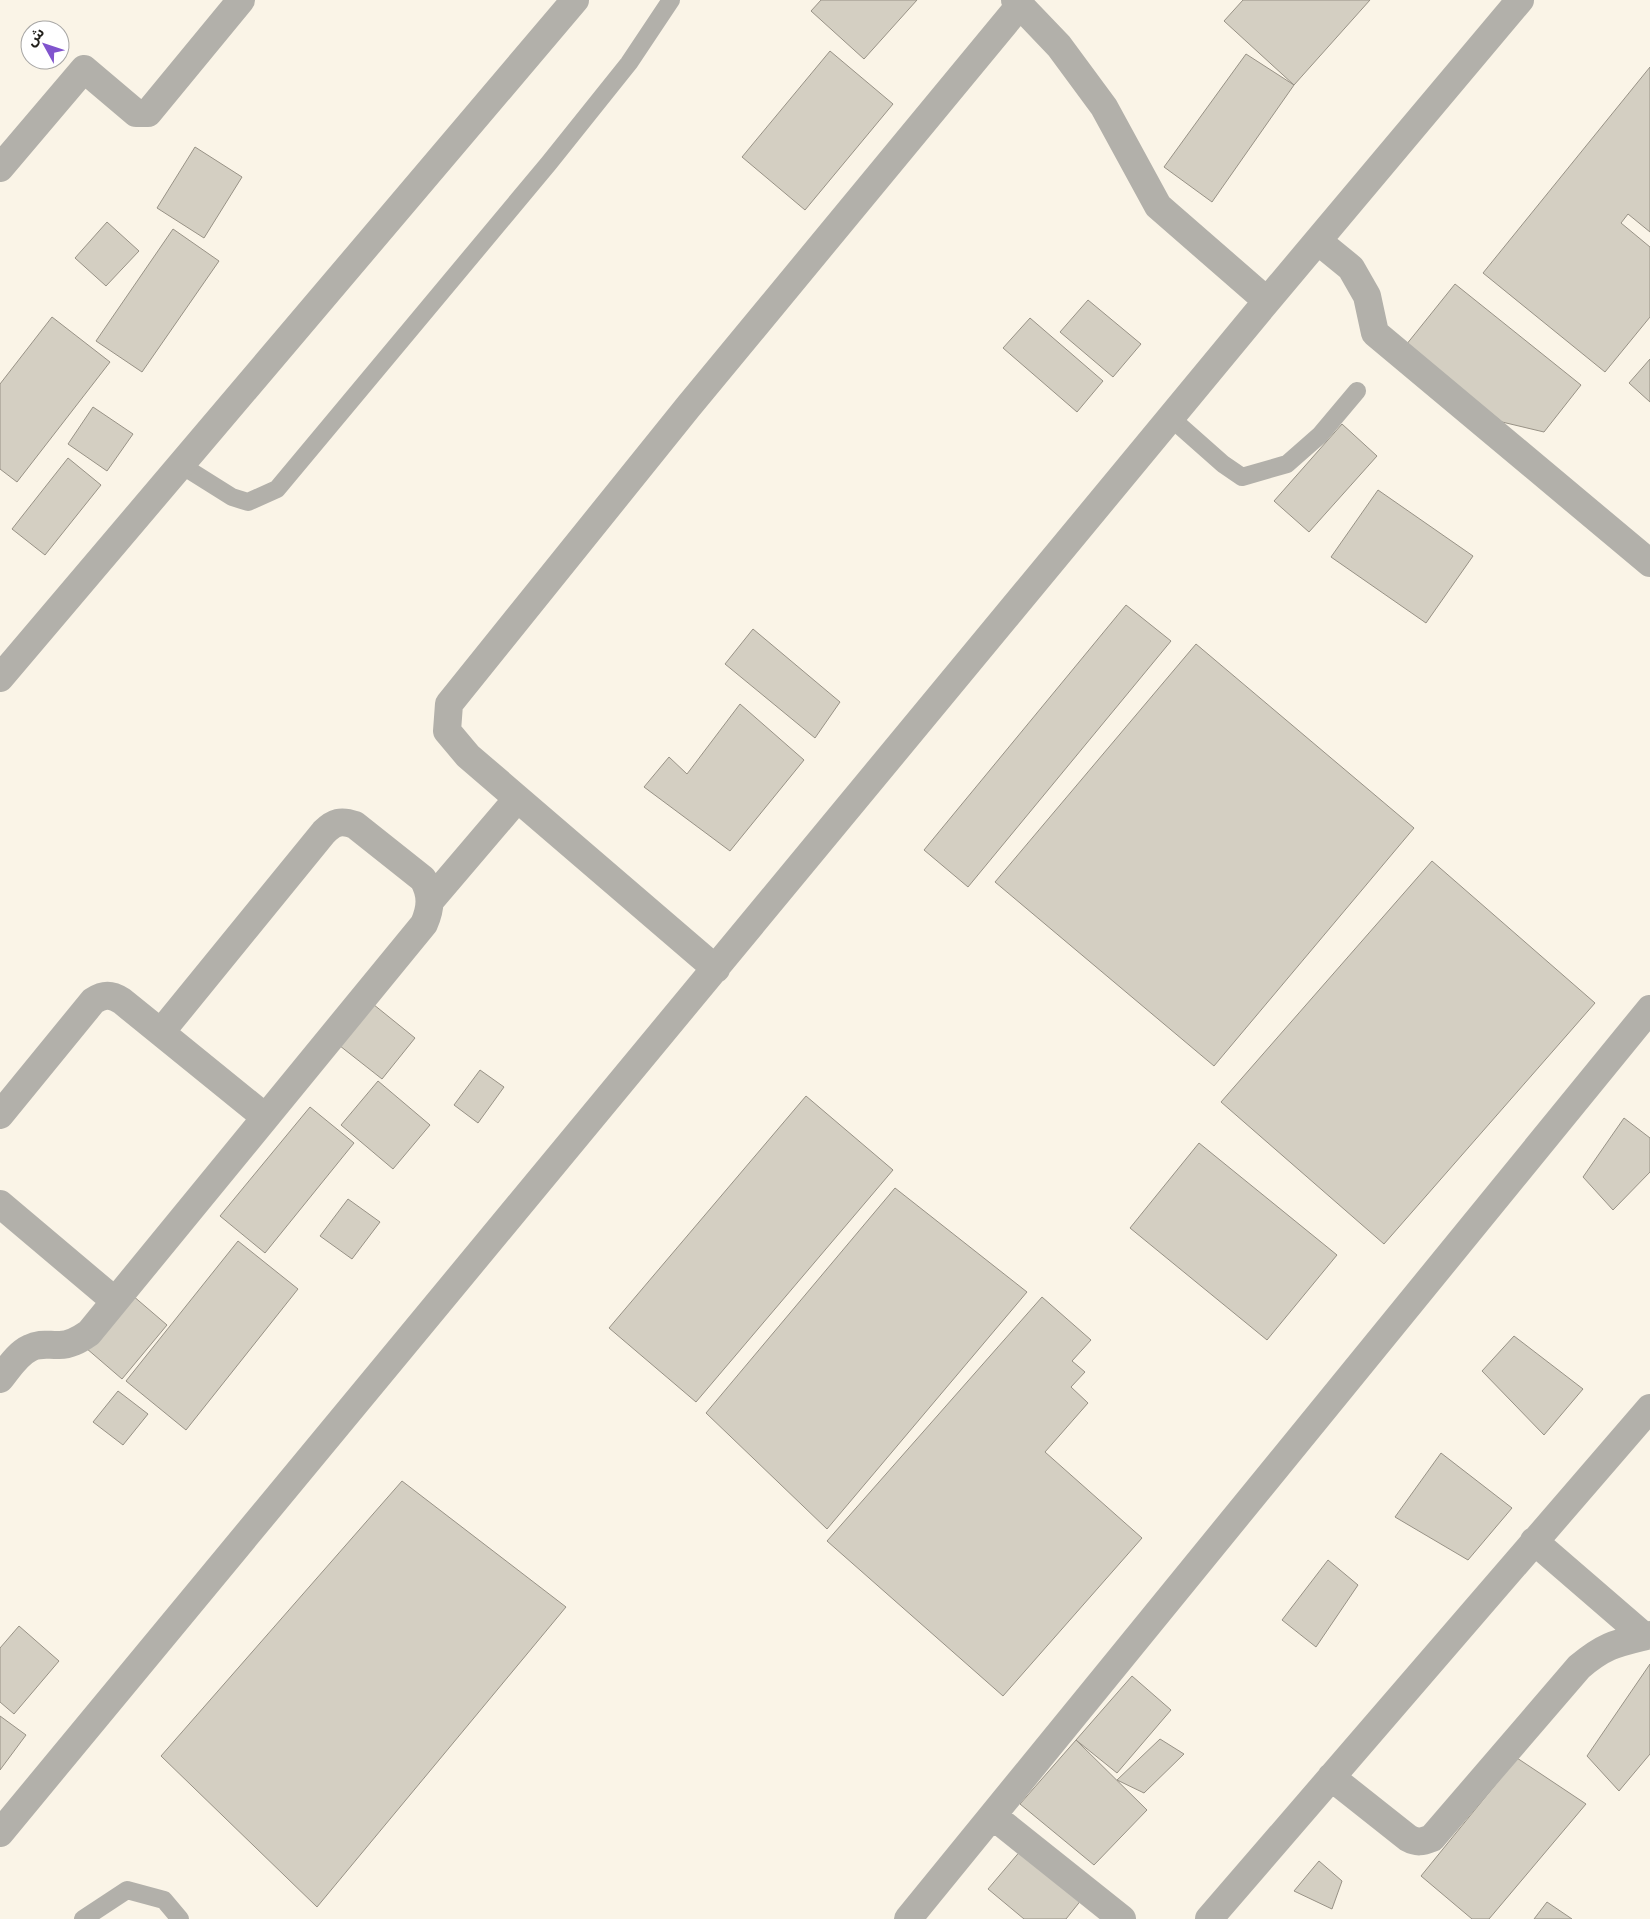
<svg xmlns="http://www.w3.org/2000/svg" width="1650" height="1919" font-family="Inter,'Noto Sans Arabic',sans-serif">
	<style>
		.building { fill: #d4cfc2; stroke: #989286 }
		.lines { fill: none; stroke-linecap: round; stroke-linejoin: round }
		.lane { stroke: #b2b0aa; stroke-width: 18 }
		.street { stroke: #b2b0aa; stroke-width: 28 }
	</style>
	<rect width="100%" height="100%" fill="#faf4e7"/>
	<path class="building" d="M821,0H917L864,59L811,11Z
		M1243,0H1370L1294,85L1224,21Z
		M830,51L893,104L805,210L742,157Z
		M1246,54L1294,85L1212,202L1164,167Z
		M1650,67V232L1628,214L1621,223L1650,247V317L1605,372L1483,273Z
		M195,147L242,177L204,238L157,208Z
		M107,222L139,251L106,286L75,258Z
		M173,229L219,261L142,372L96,341Z
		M1455,284L1581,385L1544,432L1502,422L1406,345Z
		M1088,300L1141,344L1113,377L1060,332Z
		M52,317L110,362L17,482L0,469V384Z
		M1030,318L1103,381L1077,412L1003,348Z
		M1650,359V402L1629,383Z
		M93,407L133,434L107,471L68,444Z
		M1342,424L1377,456L1309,532L1274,501Z
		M68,458L101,485L45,555L12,529Z
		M1378,490L1473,556L1426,623L1331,557Z
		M1126,605L1171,641L968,887L924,850Z
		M753,629L840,702L815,738L725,664Z
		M1196,644L1414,828L1214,1066L995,882Z
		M740,704L804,760L730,851L644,787L669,757L687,774Z
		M1432,861L1595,1003L1384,1244L1221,1102Z
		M368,1000L415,1038L382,1079L335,1042Z
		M480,1070L504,1087L478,1123L454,1105Z
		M378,1081L430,1125L393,1169L341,1125Z
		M806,1096L893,1170L696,1402L609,1328Z
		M310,1107L354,1143L265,1253L220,1216Z
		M1624,1118L1650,1138V1172L1613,1210L1583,1177Z
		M1199,1143L1337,1255L1267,1340L1130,1228Z
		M895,1188L1027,1292L827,1529L706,1413Z
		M348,1199L380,1222L352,1259L320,1236Z
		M238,1241L298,1289L186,1430L126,1381Z
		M132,1295L167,1325L122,1379L86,1348Z
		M1042,1297L1091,1340L1072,1361L1085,1372L1071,1387L1088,1403L1045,1452L1142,1538L1003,1696L827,1541Z
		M1514,1336L1583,1389L1544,1435L1482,1371Z
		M118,1391L148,1414L123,1445L93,1422Z
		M1441,1453L1512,1508L1468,1560L1395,1517Z
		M402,1481L566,1607L317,1907L161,1756Z
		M1328,1560L1358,1585L1316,1647L1282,1620Z
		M19,1626L59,1661L14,1714L0,1702V1648Z
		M1650,1664V1754L1619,1791L1587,1756Z
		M1132,1676L1171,1710L1117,1773L1076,1740Z
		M0,1716L26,1735L0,1770Z
		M1160,1739L1184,1754L1144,1793L1117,1780Z
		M1076,1740L1147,1810L1094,1865L1020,1804Z
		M1517,1758L1586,1804L1489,1919H1472L1421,1876Z
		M1022,1849L1082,1899L1066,1919H1024L988,1889Z
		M1319,1861L1342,1881L1332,1909L1294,1891Z
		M1547,1902L1572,1919H1534Z"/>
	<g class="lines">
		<path class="lane" d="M1171,418L1223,464L1242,477L1287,464L1320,435L1357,391
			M181,465L232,497L248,502L277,489L549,163L629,63L671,0
			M83,1919L127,1890L164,1900L180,1919"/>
		<path class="street" d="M1015,0L1059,46L1104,107L1158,206L1267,301
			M0,168L84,69L136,113H148L241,0
			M1318,241L1351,268L1367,296L1375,333L1650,563
			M0,678L575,0
			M431,900L517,799
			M716,969L468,756L447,731L449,704L688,407L1020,5
			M0,1115L93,1001C104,994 111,994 122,1001L265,1117
			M0,1204L115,1301
			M0,1379C9,1368 17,1354 30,1348C39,1343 47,1345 57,1345C69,1346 79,1340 89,1333L424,924C431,908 432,895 423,879L355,825C341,820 334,822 324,832L161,1032
			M1534,1541L1644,1636
			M1331,1777L1408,1838C1417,1843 1422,1842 1432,1838L1579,1667C1606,1644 1618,1643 1650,1635
			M993,1816L1122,1919
			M0,1833L1267,301L1520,0
			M908,1919L1650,1009
			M1209,1919L1650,1408"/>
	</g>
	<g transform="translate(45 45) rotate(310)"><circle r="24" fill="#ffffff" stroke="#a7a6a4"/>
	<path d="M0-4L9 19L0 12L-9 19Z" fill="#8054cd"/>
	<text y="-8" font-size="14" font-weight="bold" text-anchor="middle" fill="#23211c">ش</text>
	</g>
</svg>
